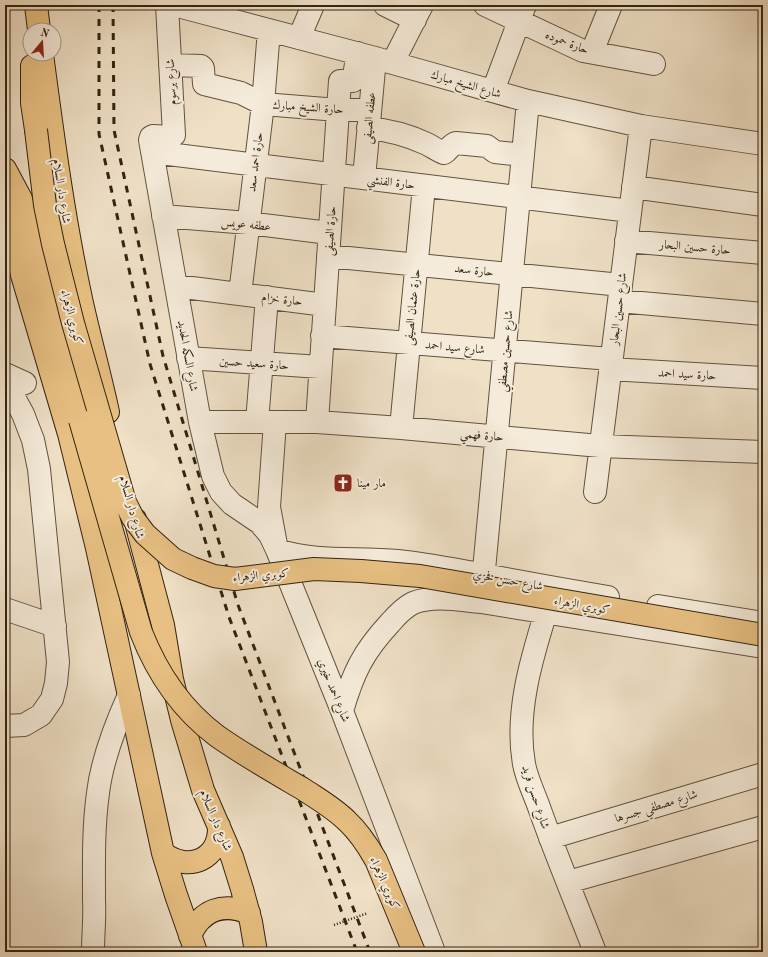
<svg xmlns="http://www.w3.org/2000/svg" width="768" height="957" font-family="'Old Standard TT',Amiri,serif">
	<style>
		.lines { fill: none; stroke-linecap: round; stroke-linejoin: round }
		.minor-casing { stroke: #61533e; stroke-width: 24 }
		.major-casing { stroke: #322411; stroke-width: 24 }
		.minor { stroke: #f5ebda; stroke-width: 22 }
		.major { stroke: #e8c083; stroke-width: 22 }
		.rail { stroke: #322411; stroke-width: 3; stroke-dasharray: 7 7; stroke-linecap: butt }
		.major-bridge-casing { stroke: #322411; stroke-width: 24; stroke-linecap: butt }
		.path-bridge { stroke: #322411; stroke-width: 2.5; stroke-dasharray: 1 2; stroke-linecap: butt }
		.major-bridge { stroke: #e8c083; stroke-width: 22 }
		.labels { text-anchor: middle; stroke-width: 4; stroke-linejoin: round; paint-order: stroke }
		.street-label { font-size: 12px; fill: #322411; stroke: #f5ebda }
		.poi-label { font-size: 12px; fill: #322411; stroke: #f5ebda; text-anchor: start }
	</style>
	<rect width="100%" height="100%" fill="#efe0c6"/>
	<filter id="stains"><feTurbulence type="fractalNoise" baseFrequency=".005" numOctaves="4"/><feColorMatrix values="0 0 0 0 .2 0 0 0 0 .09 0 0 0 0 .02 0 0 0 .5 -.17"/></filter>
	<radialGradient id="worn" r=".72"><stop offset=".6" stop-color="#630" stop-opacity="0"/><stop offset="1" stop-color="#630" stop-opacity=".3"/></radialGradient>
	<g class="lines">
		<defs>
			<path id="minor" d="M167,5L174,135L171,137L153,136L151,137L150,140L200,422L213,476L221,492L232,504L260,523L270,535L277,550C317,563 356,557 398,561C427,564 456,570 485,575C526,583 567,590 608,597
				M174,5L375,58L528,101L641,126L763,144
				M385,5L415,20
				M485,5L583,51L654,64
				M299,38L313,5
				M592,52L611,5
				M393,62L422,5
				M170,65L201,66L203,68L204,84L241,93L263,104L338,110H370
				M493,91L525,5
				M368,128C389,130 408,135 427,144C433,147 438,151 444,153C449,150 451,144 456,143L487,146L495,152L523,155
				M152,152L630,211
				M364,178L375,58
				M633,187L763,205
				M163,216L248,223L329,233
				M626,241L763,253
				M328,256L621,285
				M176,286L325,305
				M240,294L263,104L269,30
				M619,301L763,314
				M322,336L611,359
				M188,358L320,367
				M610,369L763,378
				M5,374L25,383L9,389H5
				M5,381L23,414L33,440L39,469L58,662L56,683L52,699L41,715L24,725L5,726
				M200,422H317L401,428L600,446L763,452
				M257,422L267,297
				M275,422L269,507L277,550L342,711L434,952
				M317,422L340,81H353L358,53
				M401,428L424,186
				M595,492L641,126
				M481,602L528,101
				M658,606L763,623
				M5,609L55,626
				M546,612C531,660 515,714 524,764C527,780 535,795 540,810C557,858 577,905 595,952
				M342,711C353,673 363,652 390,623C396,616 405,607 413,603C434,595 459,600 481,602L763,647
				M550,838L763,774
				M568,882L763,827
				M93,952C93,935 95,917 94,900C94,864 93,829 98,793C102,759 115,726 129,695"/>
			<path id="major" d="M36,5L39,30
				M42,54C53,137 64,221 82,303C90,339 100,375 108,412
				M32,66V103L36,130
				M5,169L21,199L27,217L80,420
				M5,192L22,275L69,434L97,548L163,853L176,895L196,952
				M135,519L163,625L172,679L182,720L203,790L232,857L242,889L251,922L256,952
				M163,853C189,873 220,859 219,826
				M190,936C201,910 223,902 249,913"/>
		</defs>
		<use href="#minor" class="minor-casing"/>
		<use href="#major" class="major-casing"/>
		<use href="#minor" class="minor"/>
		<use href="#major" class="major"/>
		<path class="rail" d="M99,5V134L150,364L229,617L357,952
			M113,5L114,130L163,356L238,605L370,952"/>
		<defs>
			<path id="major-bridge" d="M36,130L45,205L53,244L73,323L125,502L133,518L145,534L173,559L192,568L214,576L235,579L314,569L361,571L420,576L763,635
				M80,420L141,632C157,673 181,709 217,736C244,755 274,772 303,789C318,799 334,808 347,821C359,832 368,846 376,860L414,952"/>
		</defs>
		<use href="#major-bridge" class="major-bridge-casing"/>
		<path class="path-bridge" d="M334,925L368,913"/>
		<use href="#major-bridge" class="major-bridge"/>
	</g>
	<defs>
		<symbol id="church-square" viewBox="-11 -11 22 22"><rect x="-9" y="-9" width="18" height="18" rx="4" fill="#8f2418" stroke="#f5ebda"/><path d="M-1.2-6h2.4v3.5h3.3v2.4h-3.3V6h-2.4V-.1h-3.3v-2.4h3.3Z" fill="#fff"/></symbol>
	</defs>
	<g fill-rule="evenodd">
		<use href="#church-square" x="332" y="472" width="22" height="22"/>
	</g>
	<g class="labels">
		<g class="street-label">
			<text transform="translate(567 42) rotate(21)" y="4">حارة حموده</text>
			<text transform="translate(171 82) rotate(-93)" y="4">شارع برسوم</text>
			<text transform="translate(466 84) rotate(16)" y="4">شارع الشيخ مبارك</text>
			<text transform="translate(308 107) rotate(4)" y="4">حارة الشيخ مبارك</text>
			<text transform="translate(369 118) rotate(-85)" y="4">عطفه الصيفى</text>
			<text transform="translate(255 162) rotate(-83)" y="4">حارة احمد سعد</text>
			<text transform="translate(391 182) rotate(7)" y="4">حارة الفنشي</text>
			<text transform="translate(62 191) rotate(81)" y="4">شارع دار السلام</text>
			<text transform="translate(246 224) rotate(6)" y="4">عطفه عويس</text>
			<text transform="translate(330 231) rotate(-86)" y="4">حارة الصيفى</text>
			<text transform="translate(695 247) rotate(5)" y="4">حارة حسين البحار</text>
			<text transform="translate(474 270) rotate(6)" y="4">حارة سعد</text>
			<text transform="translate(282 299) rotate(7)" y="4">حارة خزام</text>
			<text transform="translate(412 307) rotate(-84)" y="4">حارة عثمان الصيفى</text>
			<text transform="translate(618 309) rotate(-83)" y="4">شارع حسين البحار</text>
			<text transform="translate(72 317) rotate(75)" y="4">كوبري الزهراء</text>
			<text transform="translate(455 347) rotate(5)" y="4">شارع سيد احمد</text>
			<text transform="translate(505 351) rotate(-85)" y="4">شارع حسين مصطفي</text>
			<text transform="translate(188 356) rotate(80)" y="4">شارع السكه الحديد</text>
			<text transform="translate(254 363) rotate(4)" y="4">حارة سعيد حسين</text>
			<text transform="translate(687 374) rotate(3)" y="4">حارة سيد احمد</text>
			<text transform="translate(482 435) rotate(5)" y="4">حارة فهمي</text>
			<text transform="translate(132 507) rotate(74)" y="4">شارع دار السلام</text>
			<text transform="translate(261 575) rotate(-5)" y="4">كوبري الزهراء</text>
			<text transform="translate(508 580) rotate(10)" y="4">شارع حسن فخري</text>
			<text transform="translate(582 605) rotate(10)" y="4">كوبري الزهراء</text>
			<text transform="translate(334 690) rotate(68)" y="4">شارع احمد خيري</text>
			<text transform="translate(536 797) rotate(72)" y="4">شارع حسن فريد</text>
			<text transform="translate(656 806) rotate(-17)" y="4">شارع مصطفي جسرها</text>
			<text transform="translate(216 820) rotate(67)" y="4">شارع دار السلام</text>
			<text transform="translate(385 883) rotate(66)" y="4">كوبري الزهراء</text>
		</g>
		<g class="poi-label">
			<text x="357" y="487">مار مينا</text>
		</g>
	</g>
	<rect width="768" height="957" fill="none" stroke="#efe0c6" stroke-width="20"/>
	<rect x="6" y="6" width="756" height="945" fill="none" stroke="#322411" stroke-width="2"/>
	<rect x="10" y="10" width="748" height="937" fill="none" stroke="#322411"/>
	<g transform="translate(42 42) rotate(18)"><circle r="19" fill="#f5ebda" stroke="#a79b8a"/>
	<path d="M0-3L7 15L0 10L-7 15Z" fill="#8f2418"/>
	<text y="-6" font-size="11" font-weight="bold" text-anchor="middle" fill="#322411">N</text>
	</g>
	<rect width="100%" height="100%" filter="url(#stains)"/>
	<rect width="100%" height="100%" fill="url(#worn)"/>
</svg>
